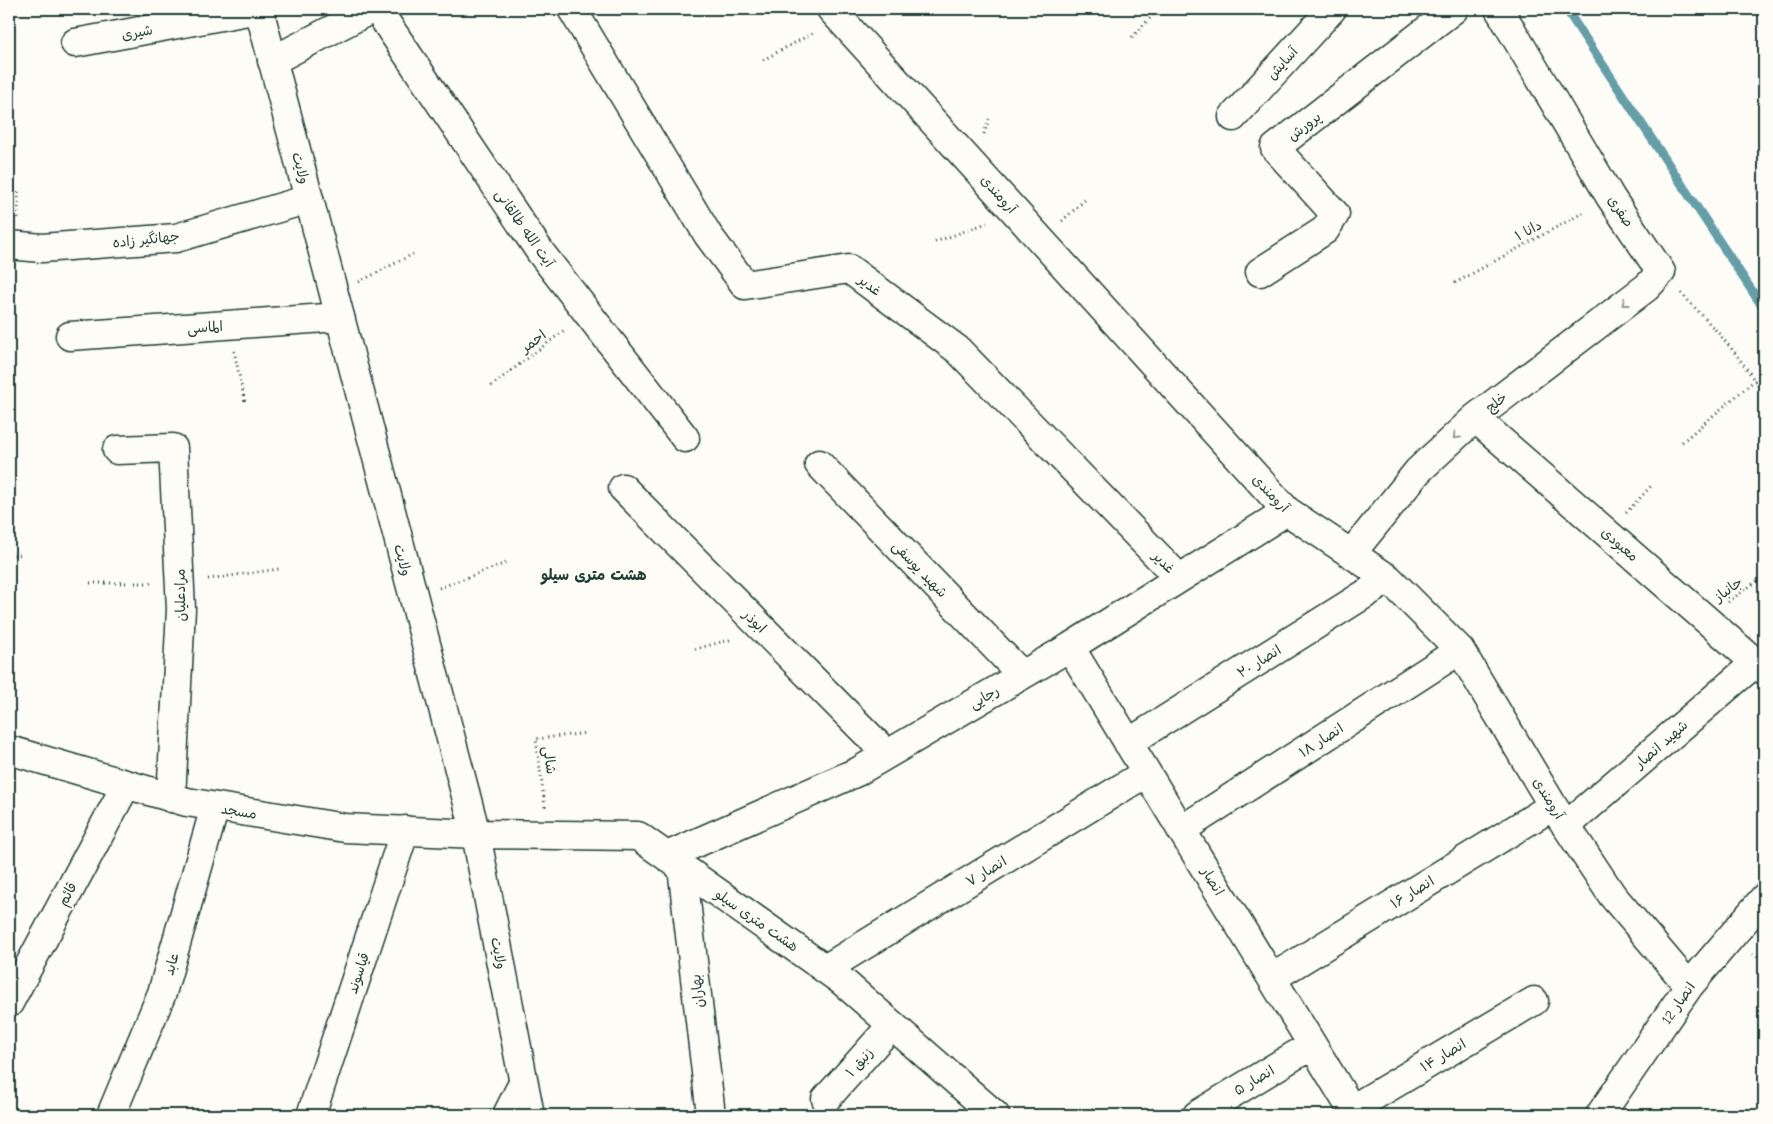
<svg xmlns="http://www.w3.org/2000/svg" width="1773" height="1124" font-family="'Comic Neue','Playpen Sans Arabic',sans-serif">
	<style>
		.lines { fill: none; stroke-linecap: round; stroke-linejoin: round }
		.stream { stroke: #659ea7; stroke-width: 9 }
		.minor-casing { stroke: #1f3d34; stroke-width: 31 }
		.tertiary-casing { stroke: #1f3d34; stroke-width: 31 }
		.path { stroke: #1f3d34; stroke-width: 3; stroke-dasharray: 1 4; stroke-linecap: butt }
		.minor { stroke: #fdfcf7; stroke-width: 28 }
		.tertiary { stroke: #fdfcf7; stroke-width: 28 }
		.oneway { stroke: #8e9c96 }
		.labels { text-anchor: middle; stroke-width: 4; stroke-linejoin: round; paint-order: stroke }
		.street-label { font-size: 14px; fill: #1f3d34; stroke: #fdfcf7 }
		.neighbourhood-label { font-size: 15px; font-weight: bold; fill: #1f3d34; stroke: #fdfcf7 }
	</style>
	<rect width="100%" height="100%" fill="#fdfcf7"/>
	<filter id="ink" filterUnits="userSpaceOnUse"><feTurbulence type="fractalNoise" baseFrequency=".02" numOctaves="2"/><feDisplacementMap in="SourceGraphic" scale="10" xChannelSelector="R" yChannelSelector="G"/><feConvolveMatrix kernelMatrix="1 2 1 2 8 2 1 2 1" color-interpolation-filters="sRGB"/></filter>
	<g filter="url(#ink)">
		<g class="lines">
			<path class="stream" d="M1566,9L1764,309"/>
			<defs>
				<path id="minor" d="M377,9L541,253L685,438
					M572,9L708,235L745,285L849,269L958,350L1179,578
					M831,9L1287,511L1389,579L1460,650L1553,806L1612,895L1689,986
					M75,43L259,9
					M272,61L362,14L368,9
					M1233,117L1332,9
					M9,245L42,248L176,238L309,199
					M1260,272L1325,230L1335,214L1275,148L1454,9
					M70,336L340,317
					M1475,418L1764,670
					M117,450L173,448L181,609L171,798
					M819,464L1022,675
					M623,488L887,754
					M1351,554L1418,471L1475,418L1647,287L1661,272L1611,198L1499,9
					M1070,647L1355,1115
					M1128,743L1389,579
					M1566,826L1755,663
					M1181,830L1460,650
					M667,856L857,772L1070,647L1287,511
					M682,867L711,1115
					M825,969L1146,773
					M1272,978L1553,806
					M9,1003L126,785
					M826,1099L892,1025
					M1352,1109L1534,1001
					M111,1115L162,993L215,807
					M311,1115L405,830
					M507,1115L523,1083
					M1197,1115L1312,1045
					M1600,1115L1689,986L1764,898"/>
				<path id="tertiary" d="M259,9L476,834L530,1115
					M9,750L187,802L345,828L476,834L638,836L842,981L995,1115"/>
			</defs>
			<use href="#minor" class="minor-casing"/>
			<use href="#tertiary" class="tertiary-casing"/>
			<path class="path" d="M1132,37L1159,9
				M763,60L815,32
				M984,134L989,119
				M18,218V188
				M1062,221L1086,199
				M935,242L987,223
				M359,282L413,254
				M1455,283L1586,211
				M1681,293C1712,326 1743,357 1764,397
				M234,351L245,402
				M491,386L566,329
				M1682,442L1755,380
				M1626,513L1651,486
				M9,556L22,554
				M208,579L279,569
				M90,583H152
				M439,588L509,562
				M1728,602L1764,576
				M695,649L733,639
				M545,807L536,739L587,733
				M1752,954L1764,961"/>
			<use href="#minor" class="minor"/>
			<use href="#tertiary" class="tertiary"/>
		</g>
		<defs><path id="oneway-chevron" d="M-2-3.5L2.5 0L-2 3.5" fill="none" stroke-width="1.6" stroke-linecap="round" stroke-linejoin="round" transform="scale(1.25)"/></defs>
		<g class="oneway">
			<use href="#oneway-chevron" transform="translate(1625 303) rotate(142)"/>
			<use href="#oneway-chevron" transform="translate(1456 436) rotate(137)"/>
		</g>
	</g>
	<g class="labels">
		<g class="street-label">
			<text transform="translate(137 32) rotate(-11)" y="5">شیری</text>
			<text transform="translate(1282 63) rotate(-48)" y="5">آسایش</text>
			<text transform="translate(1304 126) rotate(-38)" y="5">پرورش</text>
			<text transform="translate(301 168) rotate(75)" y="5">ولایت</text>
			<text transform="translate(999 194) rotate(48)" y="5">آرومندی</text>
			<text transform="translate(1621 211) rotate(56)" y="5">صفری</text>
			<text transform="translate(525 228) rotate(55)" y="5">آیت الله طالقانی</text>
			<text transform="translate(1528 230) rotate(-29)" y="5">دانا ۱</text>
			<text transform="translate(146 239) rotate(-6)" y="5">جهانگیر زاده</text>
			<text transform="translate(870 285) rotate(37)" y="5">غدیر</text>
			<text transform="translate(205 327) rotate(-4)" y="5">الماسی</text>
			<text transform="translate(533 341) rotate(-37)" y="5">احمر</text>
			<text transform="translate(1496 402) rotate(-38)" y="5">خلج</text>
			<text transform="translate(1271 493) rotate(46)" y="5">آرومندی</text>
			<text transform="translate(1620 544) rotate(41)" y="5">معبودی</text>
			<text transform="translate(403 560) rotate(75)" y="5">ولایت</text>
			<text transform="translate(1164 562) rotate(46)" y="5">غدیر</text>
			<text transform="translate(920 569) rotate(46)" y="5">شهید یوسفی</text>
			<text transform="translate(1728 589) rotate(-36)" y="5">جانباز</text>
			<text transform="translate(180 595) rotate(-91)" y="5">مرادعلیان</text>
			<text transform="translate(755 621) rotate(45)" y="5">ابوذر</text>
			<text transform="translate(1259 661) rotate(-32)" y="5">انصار ۲۰</text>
			<text transform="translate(984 697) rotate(-30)" y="5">رجایی</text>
			<text transform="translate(1321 740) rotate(-33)" y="5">انصار ۱۸</text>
			<text transform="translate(1661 744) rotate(-41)" y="5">شهید انصار</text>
			<text transform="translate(550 760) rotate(82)" y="5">شالی</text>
			<text transform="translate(1549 798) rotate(58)" y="5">آرومندی</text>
			<text transform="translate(239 811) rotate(9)" y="5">مسجد</text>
			<text transform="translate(986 871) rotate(-31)" y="5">انصار ۷</text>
			<text transform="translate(1213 881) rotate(59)" y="5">انصار</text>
			<text transform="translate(1412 892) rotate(-32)" y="5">انصار ۱۶</text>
			<text transform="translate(67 894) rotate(-62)" y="5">قائم</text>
			<text transform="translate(757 920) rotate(35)" y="5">هشت متری سیلو</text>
			<text transform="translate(499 953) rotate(79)" y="5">ولایت</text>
			<text transform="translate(171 964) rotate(-74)" y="5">عابد</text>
			<text transform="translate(358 973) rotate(-72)" y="5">قیاسوند</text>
			<text transform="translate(697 991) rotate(-97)" y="5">بهاران</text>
			<text transform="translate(1678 1003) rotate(-55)" y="5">انصار 12</text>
			<text transform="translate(1443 1055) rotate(-31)" y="5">انصار ۱۴</text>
			<text transform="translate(859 1062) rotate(-48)" y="5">زنبق ۱</text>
			<text transform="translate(1254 1080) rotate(-31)" y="5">انصار ۵</text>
		</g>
		<g class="neighbourhood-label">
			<text x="594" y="580">هشت متری سیلو</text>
		</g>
	</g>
	<rect width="1773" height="1124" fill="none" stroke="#fdfcf7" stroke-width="30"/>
	<rect x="15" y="15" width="1743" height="1094" fill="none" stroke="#1f3d34" stroke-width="2" filter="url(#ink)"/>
</svg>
